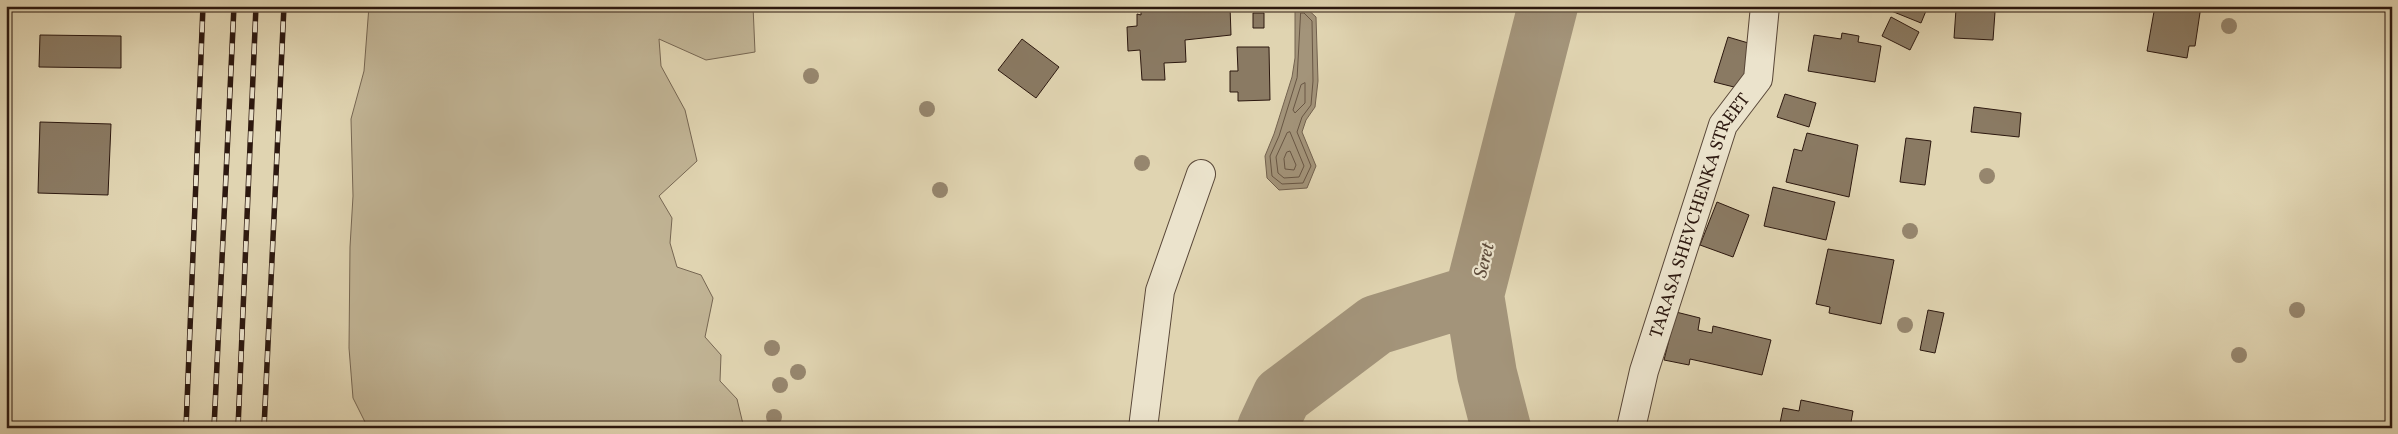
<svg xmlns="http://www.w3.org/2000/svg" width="2398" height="434" font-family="Vollkorn,serif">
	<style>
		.green { fill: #c1b495; stroke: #766652 }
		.water { fill: #a3947a; stroke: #73624f }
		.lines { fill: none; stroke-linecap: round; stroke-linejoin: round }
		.shore { stroke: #685644; stroke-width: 1 }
		.river { stroke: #a3947a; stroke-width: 60 }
		.building { fill: #8a7a63; stroke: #2c180f }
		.minor-casing { stroke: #594738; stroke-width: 30 }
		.minor { stroke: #ebe3cc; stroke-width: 28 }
		.rail-casing { stroke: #2c180f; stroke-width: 5.5 }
		.rail { stroke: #ebe3cc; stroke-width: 4; stroke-dasharray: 11; stroke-linecap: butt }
		.tree { fill: #96866e }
		.labels { text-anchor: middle; stroke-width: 4.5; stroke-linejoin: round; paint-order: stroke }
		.street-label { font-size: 18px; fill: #2c180f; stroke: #ebe3cc }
		.water-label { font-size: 19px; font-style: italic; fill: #5c4a3a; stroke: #ebe3cc }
	</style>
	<rect width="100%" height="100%" fill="#e0d4b1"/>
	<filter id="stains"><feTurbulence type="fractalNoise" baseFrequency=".004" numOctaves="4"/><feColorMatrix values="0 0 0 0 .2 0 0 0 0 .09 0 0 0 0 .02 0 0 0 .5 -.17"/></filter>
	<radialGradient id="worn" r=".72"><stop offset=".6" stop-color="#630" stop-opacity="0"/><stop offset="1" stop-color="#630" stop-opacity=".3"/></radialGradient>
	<path class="green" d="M369,6H753L755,52L706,60L659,39L661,66L685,110L697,161L659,196L672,218L670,243L677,267L701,275L713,298L705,337L721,355L720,381L737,399L743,424L740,428H368L353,398L349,348L350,247L353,196L351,119L364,71Z"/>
	<path class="water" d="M1299,6H1304L1316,17L1318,81L1315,107L1306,120L1302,132L1316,166L1307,188L1279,190L1267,178L1265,156L1274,134L1292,77L1295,58V9Z"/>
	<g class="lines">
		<path class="shore" d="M1301,13H1304L1312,21L1313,81L1311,105L1302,117L1297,132L1311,166L1303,183L1282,184L1272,176L1270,156L1279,136L1297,78Z
			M1305,83V103L1295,113L1293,110L1301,85Z
			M1290,132L1304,166L1299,177L1284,178L1278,173L1276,157L1287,133Z
			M1287,152L1290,151L1296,165L1294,170L1285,169L1284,159Z"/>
		<path class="river" d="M1474,295L1487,374L1501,428
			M1267,428L1282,396L1376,325L1474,295L1548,6"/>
	</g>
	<path class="building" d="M1141,6H1230L1231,35L1185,40L1186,62L1164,63L1165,80H1142L1140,50L1128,51L1127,27L1137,26V14L1141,15Z
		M1879,6H1928L1921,23Z
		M2155,6H2201L2195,46H2189L2187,58L2147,51Z
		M1956,9L1995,12L1993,40L1954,38Z
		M1253,13H1264V28H1253Z
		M1891,17L1919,32L1910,50L1882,36Z
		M1842,33L1859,36L1858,42L1881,46L1875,82L1808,71L1814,35L1841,39Z
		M40,35L121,36V68L39,67Z
		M1728,37L1755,45L1742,89L1714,82Z
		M1022,39L1059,67L1036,98L998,70Z
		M1237,47H1269L1270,100L1238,101V92H1230V71H1238Z
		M1785,94L1816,103L1809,127L1777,117Z
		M1974,107L2021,113L2019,137L1971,132Z
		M40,122L111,124L108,195L38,193Z
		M1807,133L1858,145L1849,197L1786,182L1794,149L1802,151Z
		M1906,138L1931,141L1925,185L1900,182Z
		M1773,187L1835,202L1826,240L1764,226Z
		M1717,202L1749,215L1733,257L1700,245Z
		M1828,249L1894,260L1881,324L1829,313L1830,307L1816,304Z
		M1928,310L1944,313L1935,353L1920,350Z
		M1676,312L1700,318L1698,330L1712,333L1713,326L1771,340L1762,375L1690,359L1689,365L1664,360Z
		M1801,400L1853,411L1850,428H1779L1783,408L1799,411Z"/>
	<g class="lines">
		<defs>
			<g id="minor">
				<path d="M1143,428L1160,291L1201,174"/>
				<path id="s1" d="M1631,428L1644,371L1723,125L1758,79L1765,6"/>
			</g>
		</defs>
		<use href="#minor" class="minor-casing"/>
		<use href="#minor" class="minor"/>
		<defs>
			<path id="rail" d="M186,428L203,6
				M214,428L234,6
				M238,428L256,6
				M264,428L284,6"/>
		</defs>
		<use href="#rail" class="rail-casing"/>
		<use href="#rail" class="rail"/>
	</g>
	<g class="tree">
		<circle cx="2229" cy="26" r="8"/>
		<circle cx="811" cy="76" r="8"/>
		<circle cx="927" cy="109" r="8"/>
		<circle cx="1142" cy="163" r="8"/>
		<circle cx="1987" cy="176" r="8"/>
		<circle cx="940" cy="190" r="8"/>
		<circle cx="1910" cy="231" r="8"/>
		<circle cx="2297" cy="310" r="8"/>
		<circle cx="1905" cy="325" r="8"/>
		<circle cx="772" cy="348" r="8"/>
		<circle cx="2239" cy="355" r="8"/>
		<circle cx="798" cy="372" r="8"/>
		<circle cx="780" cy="385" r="8"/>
		<circle cx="774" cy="417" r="8"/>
	</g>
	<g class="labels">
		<g class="street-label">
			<text dy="6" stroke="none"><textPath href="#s1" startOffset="224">TARASA SHEVCHENKA STREET</textPath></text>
		</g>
		<g class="water-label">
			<text transform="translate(1483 260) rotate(-76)" y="7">Seret</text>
		</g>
	</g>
	<rect width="2398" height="434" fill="none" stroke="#e0d4b1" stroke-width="25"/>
	<rect x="8" y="8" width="2383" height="419" fill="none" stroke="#2c180f" stroke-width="2.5"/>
	<rect x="12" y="12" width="2373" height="409" fill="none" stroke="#2c180f"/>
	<rect width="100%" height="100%" filter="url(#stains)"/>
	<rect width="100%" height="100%" fill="url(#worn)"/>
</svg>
